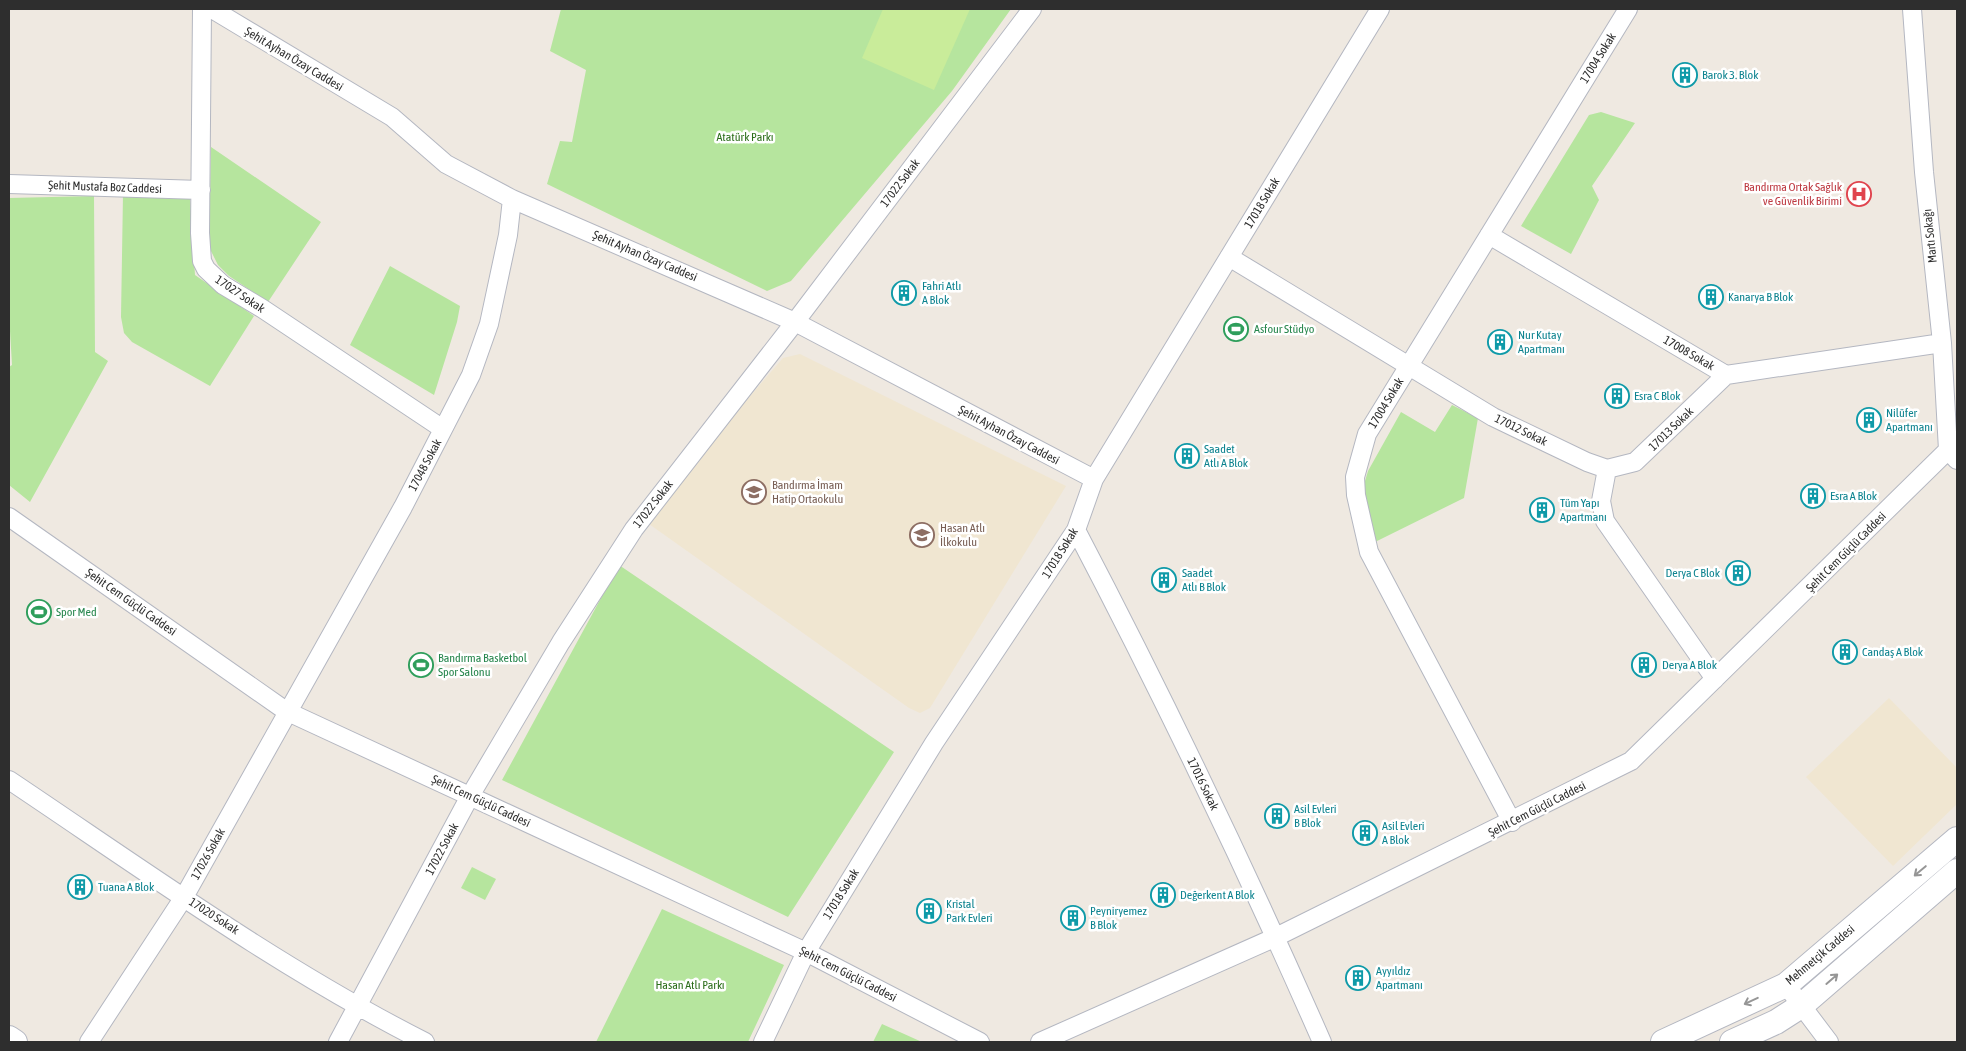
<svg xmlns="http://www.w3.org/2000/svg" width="1966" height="1051" font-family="'Asap Condensed',sans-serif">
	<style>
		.education { fill: #f0e6d1 }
		.green { fill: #b6e59e }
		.pitch { fill: #c9ec9a }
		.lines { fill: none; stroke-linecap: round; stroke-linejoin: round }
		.minor-casing { stroke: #b4b7c1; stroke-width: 20 }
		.secondary-casing { stroke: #b4b7c1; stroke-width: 26 }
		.minor { stroke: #fff; stroke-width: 18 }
		.secondary { stroke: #fff; stroke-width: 24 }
		.oneway { stroke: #969696 }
		.labels { text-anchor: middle; stroke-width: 5; stroke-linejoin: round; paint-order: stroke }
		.street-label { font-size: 12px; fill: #2e2e2e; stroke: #fff }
		.culture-label { font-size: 12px; fill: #0d838f; stroke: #fff; text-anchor: start }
		.park-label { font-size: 12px; fill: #2c6e1b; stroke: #fff }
		.health-label { font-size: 12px; fill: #be3a42; stroke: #fff; text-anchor: end }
		.leisure-label { font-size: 12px; fill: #27864d; stroke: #fff; text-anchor: start }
		.education-label { font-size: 12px; fill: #785e54; stroke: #fff; text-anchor: start }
	</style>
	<rect width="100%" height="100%" fill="#efe9e1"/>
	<path class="education" d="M800,354L1066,486L930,708L920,713L909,708L649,524V513L783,358Z
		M1889,698L1957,768V804L1893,866L1806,777Z"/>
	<path class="green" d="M561,9H1011L952,91L791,281L767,291L547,184L560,141L572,142L586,70L550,51Z
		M1601,112L1635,123L1592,186L1599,200L1571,254L1521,226L1589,115Z
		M211,147L321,222L268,302L229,276L218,265L209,247Z
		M123,194L190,199L195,275L254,316L210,386L132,342L124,333L121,317Z
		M94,196L95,352L108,361L30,502L9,485V367L12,365L9,314V198Z
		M390,266L460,306L457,322L434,395L350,345Z
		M1452,405L1478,418L1464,498L1373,543L1362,491L1368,471L1401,412L1435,432Z
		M619,565L894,752L788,917L502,780Z
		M472,867L496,879L485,900L461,888Z
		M662,909L784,965L748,1042H596Z
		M882,1024L922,1042H873Z"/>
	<path class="pitch" d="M883,9H970L934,90L862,58Z"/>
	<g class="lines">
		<defs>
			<path id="minor" d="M202,9L200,233L202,261L206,269L223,285L263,309L443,429
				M212,9L392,117L446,164L512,199L795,322L1094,479
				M1912,9L1924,172L1942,343L1948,450L1957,460
				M9,184L201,190
				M1489,235L1726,375L1942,343
				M1229,257L1493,417L1587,462L1607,469L1635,462L1726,375
				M1607,469L1601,501L1605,521L1715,679
				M9,517L286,711L806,952L980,1042
				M1076,530C1164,698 1246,869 1322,1042
				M9,780C145,871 279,968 425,1042
				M1512,822L1369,552L1356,495L1355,477L1367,434L1628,9
				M1786,985L1829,1042
				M89,1042L184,897L403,507L471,375L489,324L508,235L512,199
				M338,1042L470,796L561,642L634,529L795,322L1032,9
				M763,1042L806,952L934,743L1076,530L1094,479L1380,9
				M1040,1042L1276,937L1631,761L1948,450"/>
			<path id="secondary" d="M9,1038L15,1042
				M1663,1042L1786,985L1957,839
				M1732,1042L1776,1022L1801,1006L1957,871"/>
		</defs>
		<use href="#minor" class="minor-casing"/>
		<use href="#secondary" class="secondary-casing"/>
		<use href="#minor" class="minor"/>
		<use href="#secondary" class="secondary"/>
	</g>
	<defs><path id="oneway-shaft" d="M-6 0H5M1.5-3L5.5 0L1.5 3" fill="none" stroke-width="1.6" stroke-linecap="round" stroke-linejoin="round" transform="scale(1.25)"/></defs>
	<g class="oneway">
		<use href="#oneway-shaft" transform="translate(1920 871) rotate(140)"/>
		<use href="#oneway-shaft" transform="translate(1832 979) rotate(-41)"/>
		<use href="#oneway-shaft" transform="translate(1751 1001) rotate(155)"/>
	</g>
	<defs>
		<symbol id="building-ring" viewBox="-11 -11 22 22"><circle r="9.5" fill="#fff" stroke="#0f9aa8" stroke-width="1.5"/><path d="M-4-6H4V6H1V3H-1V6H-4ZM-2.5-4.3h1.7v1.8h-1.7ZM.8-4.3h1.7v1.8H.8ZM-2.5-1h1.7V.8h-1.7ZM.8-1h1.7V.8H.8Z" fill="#0f9aa8"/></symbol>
		<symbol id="hospital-ring" viewBox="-11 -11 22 22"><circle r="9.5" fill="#fff" stroke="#e0444e" stroke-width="1.5"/><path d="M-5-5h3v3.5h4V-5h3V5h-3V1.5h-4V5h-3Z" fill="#e0444e"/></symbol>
		<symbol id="stadium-ring" viewBox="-11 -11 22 22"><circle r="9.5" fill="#fff" stroke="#2e9e5b" stroke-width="1.5"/><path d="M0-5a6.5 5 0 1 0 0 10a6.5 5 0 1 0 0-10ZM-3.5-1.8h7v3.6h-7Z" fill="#2e9e5b"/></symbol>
		<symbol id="school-ring" viewBox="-11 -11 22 22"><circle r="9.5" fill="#fff" stroke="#8d6e63" stroke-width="1.5"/><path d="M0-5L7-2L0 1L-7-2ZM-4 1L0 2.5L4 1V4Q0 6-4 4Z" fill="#8d6e63"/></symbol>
	</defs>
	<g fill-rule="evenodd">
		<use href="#building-ring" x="1671" y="61" width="28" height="28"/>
		<use href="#hospital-ring" x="1845" y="180" width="28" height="28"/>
		<use href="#building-ring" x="890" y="279" width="28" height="28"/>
		<use href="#building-ring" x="1697" y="283" width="28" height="28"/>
		<use href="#stadium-ring" x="1222" y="315" width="28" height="28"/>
		<use href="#building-ring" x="1486" y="328" width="28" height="28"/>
		<use href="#building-ring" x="1603" y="382" width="28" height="28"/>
		<use href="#building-ring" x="1855" y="406" width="28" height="28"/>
		<use href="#building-ring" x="1173" y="442" width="28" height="28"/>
		<use href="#school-ring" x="740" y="478" width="28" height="28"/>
		<use href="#building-ring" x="1799" y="482" width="28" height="28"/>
		<use href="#building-ring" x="1528" y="496" width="28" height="28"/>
		<use href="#school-ring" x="908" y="521" width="28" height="28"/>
		<use href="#building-ring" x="1724" y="559" width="28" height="28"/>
		<use href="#building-ring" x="1150" y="566" width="28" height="28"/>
		<use href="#stadium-ring" x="25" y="598" width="28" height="28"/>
		<use href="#building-ring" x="1831" y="638" width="28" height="28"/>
		<use href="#stadium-ring" x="407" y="651" width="28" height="28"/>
		<use href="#building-ring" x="1630" y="651" width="28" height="28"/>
		<use href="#building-ring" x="1263" y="802" width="28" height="28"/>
		<use href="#building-ring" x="1351" y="819" width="28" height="28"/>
		<use href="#building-ring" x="66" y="873" width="28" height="28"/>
		<use href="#building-ring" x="1149" y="881" width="28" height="28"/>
		<use href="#building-ring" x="915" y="897" width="28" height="28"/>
		<use href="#building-ring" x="1059" y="904" width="28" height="28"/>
		<use href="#building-ring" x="1344" y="964" width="28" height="28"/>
	</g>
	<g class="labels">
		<g class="street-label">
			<text transform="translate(1598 58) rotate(-58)" y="4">17004 Sokak</text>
			<text transform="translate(294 59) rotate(31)" y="4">Şehit Ayhan Özay Caddesi</text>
			<text transform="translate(900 183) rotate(-53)" y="4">17022 Sokak</text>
			<text transform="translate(105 187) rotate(2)" y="4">Şehit Mustafa Boz Caddesi</text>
			<text transform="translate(1262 203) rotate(-59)" y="4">17018 Sokak</text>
			<text transform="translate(1930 236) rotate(-96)" y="4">Martı Sokağı</text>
			<text transform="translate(645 256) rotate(23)" y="4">Şehit Ayhan Özay Caddesi</text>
			<text transform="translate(240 294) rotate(34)" y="4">17027 Sokak</text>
			<text transform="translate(1689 353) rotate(30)" y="4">17008 Sokak</text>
			<text transform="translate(1386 403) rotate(-59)" y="4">17004 Sokak</text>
			<text transform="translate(1671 429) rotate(-44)" y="4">17013 Sokak</text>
			<text transform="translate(1521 430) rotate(26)" y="4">17012 Sokak</text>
			<text transform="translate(1009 435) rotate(28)" y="4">Şehit Ayhan Özay Caddesi</text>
			<text transform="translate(425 465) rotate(-62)" y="4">17048 Sokak</text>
			<text transform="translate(653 504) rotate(-52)" y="4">17022 Sokak</text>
			<text transform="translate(1846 552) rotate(-45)" y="4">Şehit Cem Güçlü Caddesi</text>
			<text transform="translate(1060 553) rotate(-58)" y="4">17018 Sokak</text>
			<text transform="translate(131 602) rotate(35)" y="4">Şehit Cem Güçlü Caddesi</text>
			<text transform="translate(1203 784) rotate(64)" y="4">17016 Sokak</text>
			<text transform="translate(481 801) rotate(25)" y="4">Şehit Cem Güçlü Caddesi</text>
			<text transform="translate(1537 809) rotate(-27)" y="4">Şehit Cem Güçlü Caddesi</text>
			<text transform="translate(442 849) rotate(-62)" y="4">17022 Sokak</text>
			<text transform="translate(208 854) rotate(-61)" y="4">17026 Sokak</text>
			<text transform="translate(841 894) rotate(-58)" y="4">17018 Sokak</text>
			<text transform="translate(214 916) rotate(33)" y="4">17020 Sokak</text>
			<text transform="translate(1820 955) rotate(-40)" y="4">Mehmetçik Caddesi</text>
			<text transform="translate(848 974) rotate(27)" y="4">Şehit Cem Güçlü Caddesi</text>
		</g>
		<g class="culture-label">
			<text x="1702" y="79">Barok 3. Blok</text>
			<text x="922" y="290">Fahri Atlı<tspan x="922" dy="14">A Blok</tspan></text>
			<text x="1728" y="301">Kanarya B Blok</text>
			<text x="1518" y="339">Nur Kutay<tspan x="1518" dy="14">Apartmanı</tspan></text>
			<text x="1634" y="400">Esra C Blok</text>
			<text x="1886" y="417">Nilüfer<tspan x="1886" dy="14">Apartmanı</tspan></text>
			<text x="1204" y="453">Saadet<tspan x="1204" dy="14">Atlı A Blok</tspan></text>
			<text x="1830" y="500">Esra A Blok</text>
			<text x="1560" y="507">Tüm Yapı<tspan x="1560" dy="14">Apartmanı</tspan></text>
			<text x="1182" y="577">Saadet<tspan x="1182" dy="14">Atlı B Blok</tspan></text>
			<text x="1720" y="577" text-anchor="end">Derya C Blok</text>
			<text x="1862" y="656">Candaş A Blok</text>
			<text x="1662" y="669">Derya A Blok</text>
			<text x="1294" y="813">Asil Evleri<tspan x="1294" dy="14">B Blok</tspan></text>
			<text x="1382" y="830">Asil Evleri<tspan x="1382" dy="14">A Blok</tspan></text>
			<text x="98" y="891">Tuana A Blok</text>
			<text x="1180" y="899">Değerkent A Blok</text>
			<text x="946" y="908">Kristal<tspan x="946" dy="14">Park Evleri</tspan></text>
			<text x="1090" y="915">Peyniryemez<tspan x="1090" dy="14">B Blok</tspan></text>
			<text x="1376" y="975">Ayyıldız<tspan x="1376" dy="14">Apartmanı</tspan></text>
		</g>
		<g class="park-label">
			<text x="745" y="141">Atatürk Parkı</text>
			<text x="690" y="989">Hasan Atlı Parkı</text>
		</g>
		<g class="health-label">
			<text x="1842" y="191">Bandırma Ortak Sağlık<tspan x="1842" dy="14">ve Güvenlik Birimi</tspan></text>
		</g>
		<g class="leisure-label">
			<text x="1254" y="333">Asfour Stüdyo</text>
			<text x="56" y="616">Spor Med</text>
			<text x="438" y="662">Bandırma Basketbol<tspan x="438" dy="14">Spor Salonu</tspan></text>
		</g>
		<g class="education-label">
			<text x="772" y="489">Bandırma İmam<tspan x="772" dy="14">Hatip Ortaokulu</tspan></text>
			<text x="940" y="532">Hasan Atlı<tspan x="940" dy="14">İlkokulu</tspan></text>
		</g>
	</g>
	<rect width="1966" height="1051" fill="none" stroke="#2e2e2e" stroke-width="20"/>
</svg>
